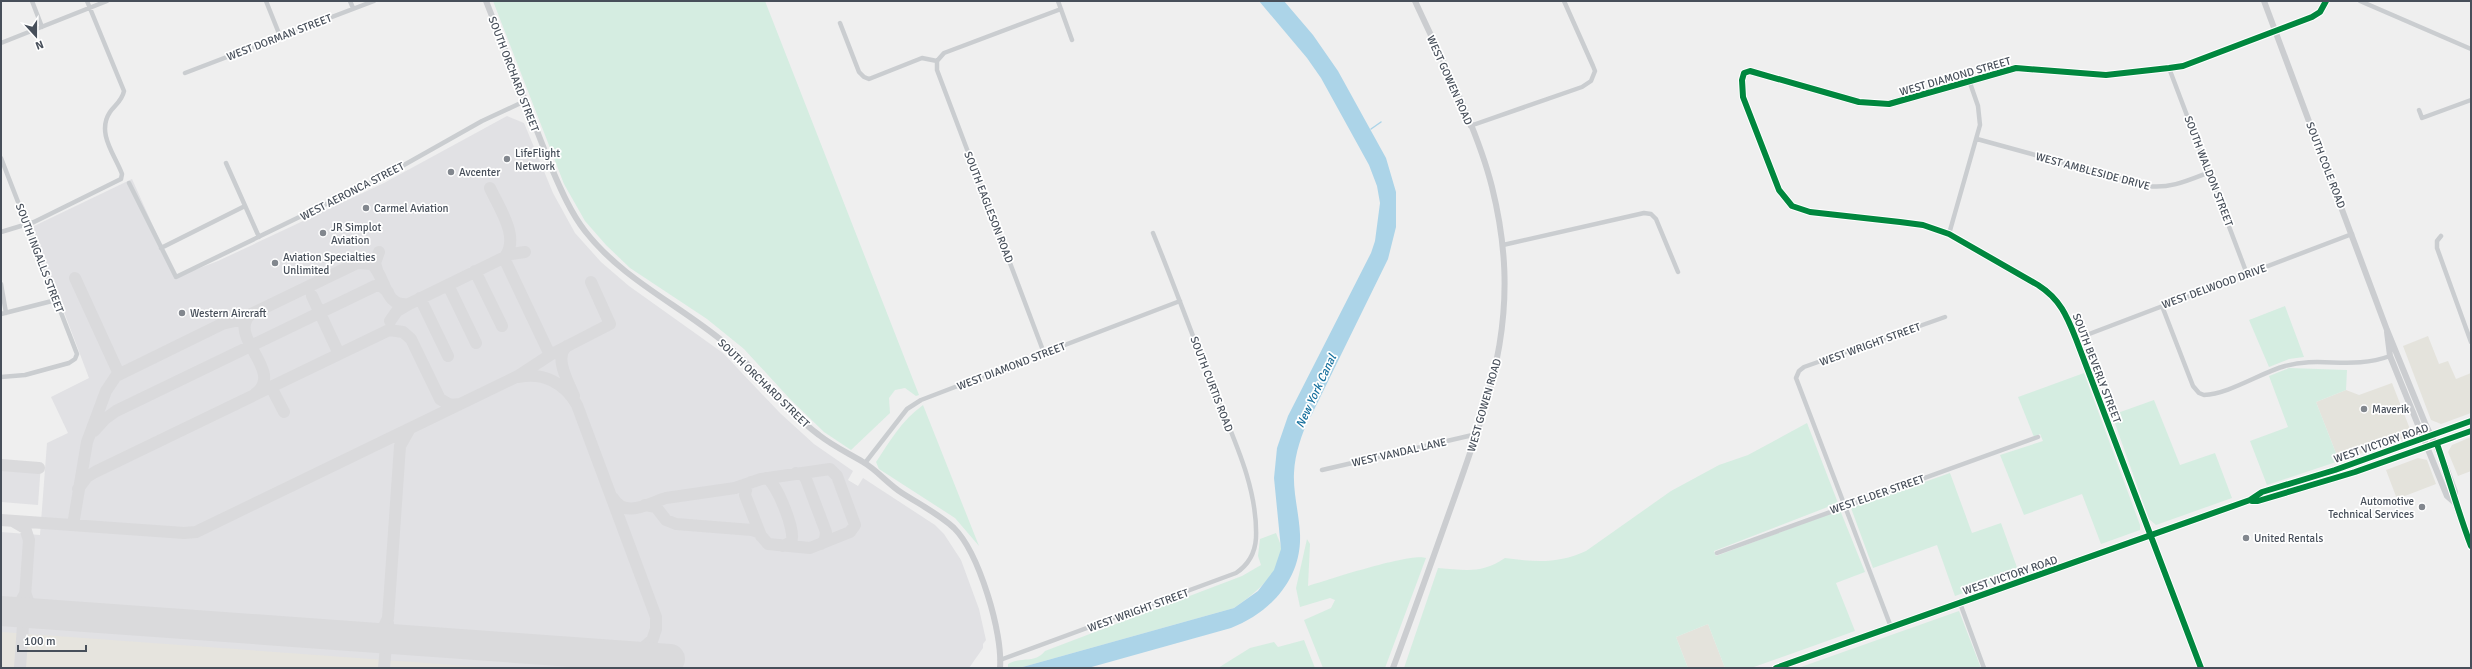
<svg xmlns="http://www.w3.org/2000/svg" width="2472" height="669" font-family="Signika,sans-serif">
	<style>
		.commercial { fill: #e4e3dc }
		.airport { fill: #e1e1e4 }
		.green { fill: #d5ede1 }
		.sand { fill: #e6e4de }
		.water { fill: #acd4e8 }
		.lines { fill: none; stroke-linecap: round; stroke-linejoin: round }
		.stream { stroke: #acd4e8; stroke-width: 1.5 }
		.taxiway { stroke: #dadadc; stroke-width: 12 }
		.runway { stroke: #dadadc; stroke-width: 30 }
		.street { stroke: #cacdd0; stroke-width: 4.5 }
		.secondary { stroke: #cbcdd0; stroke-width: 6 }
		.cycleway-casing { stroke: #fff; stroke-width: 8 }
		.cycleway { stroke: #00873e; stroke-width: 6 }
		.poi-dot { fill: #82878e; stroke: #fff; stroke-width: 1.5 }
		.labels { text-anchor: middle; stroke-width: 3.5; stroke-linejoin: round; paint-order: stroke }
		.street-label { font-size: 11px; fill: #474f5a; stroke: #fff }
		.poi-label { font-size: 11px; fill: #474f5a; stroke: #fff; text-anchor: start }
		.water-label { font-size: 12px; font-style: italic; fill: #17709d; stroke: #fff }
	</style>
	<rect width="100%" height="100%" fill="#efefef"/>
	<path class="commercial" d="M2428,336L2439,364L2448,361L2456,379L2471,373V413L2441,424L2431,420L2403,346Z
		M2392,383L2410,429L2408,437L2339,461L2316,402L2346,390L2359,395Z
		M2471,437V471L2458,476L2448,452L2452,445Z
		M2418,458L2427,460L2436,484L2397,499L2386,470Z
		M1708,624L1725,668H1688L1676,637Z"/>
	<path class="airport" d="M507,116L524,123L553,193L575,233L601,262L629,286L723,353L780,413L814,444L853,471L848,480L858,486L863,478L935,525L944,534L961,560L979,609L986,640L983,644V648L969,668H1V532L40,535L47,443L68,433L51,397L89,378L32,227L132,179L176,277L218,261L384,183Z
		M1,460L41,463L38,505L1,502Z"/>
	<path class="green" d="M493,1H765L919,395L916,396L905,388L895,390L889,398L890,413L851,450L824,432L790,399L744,349L707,319L630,268L606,245L585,221L564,184Z
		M2285,306L2304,357L2289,359L2269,367L2249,320Z
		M2289,368L2347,370L2346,390L2316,402L2339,461L2267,485L2250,441L2288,427L2269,376Z
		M2084,373L2140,525V530L2101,544L2082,494L2024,515L2000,455L2043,441L2040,434L2034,437L2018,397Z
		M2154,400L2180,465L2215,453L2232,498L2156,525L2149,519L2112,415Z
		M923,405L979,546L955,518L879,469L876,462C890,441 902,420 923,405Z
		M1807,423L1838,503L1714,551L1716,556L1840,510L1865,572L1836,583L1855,631L1751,668H1725L1708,624L1676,637L1688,668H1404L1438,568C1466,570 1481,574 1505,558C1535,562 1558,564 1586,551L1671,491L1719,465L1748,455Z
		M1950,473L1972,533L2001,523L2019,573L1955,596L1937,545L1873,568L1851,508Z
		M1276,533C1278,538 1281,544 1281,548C1282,573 1252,596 1234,608L1019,668L1008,667V664C1022,656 1035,664 1045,651L1242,576L1261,565L1258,556L1260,539Z
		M1307,539L1310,544L1308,586C1327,580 1412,552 1426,558L1385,668H1323L1304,620L1331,608L1335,600L1330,598L1300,607L1296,588Z
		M1959,611L1981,668H1798Z
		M1304,640L1315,668H1218L1250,648L1274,642L1278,647Z"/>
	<path class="sand" d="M1,632L495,668H1Z"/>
	<path class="water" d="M1259,1H1284L1313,35L1338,71L1386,158L1396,192V227L1388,259L1311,416L1309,417C1302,435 1295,452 1294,473C1293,493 1299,513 1300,534C1302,579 1270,613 1231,628L1088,668H1019L1234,608L1258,591L1274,570L1281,549L1274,478L1277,448L1288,416L1371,253L1375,241L1380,203L1377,186L1369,165L1321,78L1307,58Z"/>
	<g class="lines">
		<path class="stream" d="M1371,129L1381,122"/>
		<path class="taxiway" d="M377,270L375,263L379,252
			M475,271L502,326
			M75,278L119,374
			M448,285L476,343
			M312,296L339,354
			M420,298L448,356
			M250,315C227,337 286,372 255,394
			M390,321L397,311L409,304L511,254L525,252
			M567,346C553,357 569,383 574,396
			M550,355L610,324L591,282
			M519,377C543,372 565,383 577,405L656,617V629L643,668
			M271,387L284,412
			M94,431L105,419L116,411L375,286H381L388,292
			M1,465L39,468
			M796,473L803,475L806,479L826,532L825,540L821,544
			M766,478C776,481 797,533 791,542L783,546
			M751,482L747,486L745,495L761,536
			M78,489L87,477L95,472L389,330L403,332L411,339L440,399L450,405L460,404
			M613,498C625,519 649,503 666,498L735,488L761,479L830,469L837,476L855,525L850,532L810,548L768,544L758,532L752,530L676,524L666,520L656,507L645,505
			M1,520L184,533L196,532L518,376L550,355L504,258C521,238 499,208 490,188
			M13,521L25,528L29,540L20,668
			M73,525L87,442L106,391L116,376L222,324L239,320L357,263L372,264C386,277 384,308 409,304
			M26,595L30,606L45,614
			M3,611L18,606L25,594
			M369,637L382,631L388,618L400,446L409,430
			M609,655L628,668
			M622,656L640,651L652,640
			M384,668L388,623"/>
		<path class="runway" d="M1,611L670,659"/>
		<path class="street" d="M32,1L42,27
			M266,1L280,36
			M350,1L353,8
			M1058,1L1072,40
			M2360,1L2471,49
			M840,23L859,72L864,77L869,79L922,58L937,61
			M1,43L107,1
			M937,61V70L1044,353
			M937,61L944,53L1061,9
			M2169,68L2247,274
			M185,73L374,1
			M2419,110L2422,118L2471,100
			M1470,126L1582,87L1591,81L1595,71L1593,66L1564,1
			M1977,139L2148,186C2170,189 2189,180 2210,172
			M1,158L77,354L75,359L69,363L25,375L1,377
			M226,163L259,237
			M129,183L176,277L388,174L482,121L525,101
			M1,232L34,222L121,179L122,174C115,155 96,133 110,112C115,105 122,101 124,91L87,1
			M1949,234L1980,125L1978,106L1969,80
			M2441,236L2437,241V248L2471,342
			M1503,245L1644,213L1651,214L1656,219L1678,272
			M161,248L245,206
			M1,284L6,313
			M2162,306L2193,386L2199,393L2204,395C2229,394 2260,373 2285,366C2320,356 2352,370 2390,356
			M1,314L56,300
			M2076,339L2352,234
			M865,463L907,409L921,400L1180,301
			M1322,470L1477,434
			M1717,553L2038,437
			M1960,603L1984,668
			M1891,627L1796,378L1799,371L1804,367L1945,317
			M1000,660L1236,573C1248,565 1255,554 1256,538C1258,485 1231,434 1212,385C1192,335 1174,284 1153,233
			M2201,668L2076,339C2067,316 2060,299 2038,285L1949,234L1923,225L1900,222L1810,212L1792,206L1779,190L1743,97L1742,80L1744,73L1750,71L1859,102L1889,104L2016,68L2106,75L2169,68L2183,66L2312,17L2320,12L2326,1"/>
		<path class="secondary" d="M486,1L552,169C561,190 571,213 585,231C623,280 680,305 726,344C760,372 784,409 819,435C833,446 848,453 863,462C877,470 888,484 902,493C919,504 939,514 954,528C979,553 1003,633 1000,668
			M2264,1L2387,330L2425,423L2446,467L2455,492V503L2471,546
			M2387,332L2390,356L2447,496L2455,503
			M2250,500L2258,501L2355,472L2471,431
			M1393,668C1414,612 1434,555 1454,499C1494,386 1522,308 1492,187C1477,127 1441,58 1415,1
			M1776,668L2250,500L2262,492L2335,470L2471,421"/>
		<defs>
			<path id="cycleway" d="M2437,444C2449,478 2458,512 2471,546
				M2252,501H2258L2355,472L2471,431
				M1776,668L2250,500L2262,492L2335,470L2471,421
				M2201,668L2076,339C2067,316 2060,299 2038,285L1949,234L1923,225L1900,222L1810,212L1792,206L1779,190L1743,97L1742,80L1744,73L1750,71L1859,102L1889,104L2016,68L2106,75L2169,68L2183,66L2312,17L2320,12L2326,1"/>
		</defs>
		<use href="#cycleway" class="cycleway-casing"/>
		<use href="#cycleway" class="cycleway"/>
	</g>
	<g class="poi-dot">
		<circle cx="507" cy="159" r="4"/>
		<circle cx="451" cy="172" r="4"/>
		<circle cx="366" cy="208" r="4"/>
		<circle cx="323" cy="233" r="4"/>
		<circle cx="275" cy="263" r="4"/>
		<circle cx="182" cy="313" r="4"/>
		<circle cx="2364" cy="409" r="4"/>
		<circle cx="2422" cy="507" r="4"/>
		<circle cx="2246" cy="538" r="4"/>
	</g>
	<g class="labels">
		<g class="street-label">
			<text transform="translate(279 37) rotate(-21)" y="4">WEST DORMAN STREET</text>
			<text transform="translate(514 74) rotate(69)" y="4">SOUTH ORCHARD STREET</text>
			<text transform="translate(1955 76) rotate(-16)" y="4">WEST DIAMOND STREET</text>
			<text transform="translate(1450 80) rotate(66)" y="4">WEST GOWEN ROAD</text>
			<text transform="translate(2326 165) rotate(69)" y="4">SOUTH COLE ROAD</text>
			<text transform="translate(2093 171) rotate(15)" y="4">WEST AMBLESIDE DRIVE</text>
			<text transform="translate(2209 171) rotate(69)" y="4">SOUTH WALDON STREET</text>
			<text transform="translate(352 191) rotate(-27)" y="4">WEST AERONCA STREET</text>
			<text transform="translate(989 207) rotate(69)" y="4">SOUTH EAGLESON ROAD</text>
			<text transform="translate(40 258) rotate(69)" y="4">SOUTH INGALLS STREET</text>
			<text transform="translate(2214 286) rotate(-20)" y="4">WEST DELWOOD DRIVE</text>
			<text transform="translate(1870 344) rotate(-20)" y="4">WEST WRIGHT STREET</text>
			<text transform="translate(1011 366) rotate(-21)" y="4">WEST DIAMOND STREET</text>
			<text transform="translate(2097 368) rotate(69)" y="4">SOUTH BEVERLY STREET</text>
			<text transform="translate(764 383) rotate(44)" y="4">SOUTH ORCHARD STREET</text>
			<text transform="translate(1212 384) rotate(69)" y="4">SOUTH CURTIS ROAD</text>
			<text transform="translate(1484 405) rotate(-74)" y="4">WEST GOWEN ROAD</text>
			<text transform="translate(2381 443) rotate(-19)" y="4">WEST VICTORY ROAD</text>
			<text transform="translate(1399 452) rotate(-13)" y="4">WEST VANDAL LANE</text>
			<text transform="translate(1877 494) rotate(-19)" y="4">WEST ELDER STREET</text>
			<text transform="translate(2010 575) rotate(-19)" y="4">WEST VICTORY ROAD</text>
			<text transform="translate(1138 610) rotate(-20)" y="4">WEST WRIGHT STREET</text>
		</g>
		<g class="poi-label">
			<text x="515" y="157">LifeFlight<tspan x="515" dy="13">Network</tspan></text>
			<text x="459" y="176">Avcenter</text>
			<text x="374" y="212">Carmel Aviation</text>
			<text x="331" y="231">JR Simplot<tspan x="331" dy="13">Aviation</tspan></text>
			<text x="283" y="261">Aviation Specialties<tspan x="283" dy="13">Unlimited</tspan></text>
			<text x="190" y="317">Western Aircraft</text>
			<text x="2372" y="413">Maverik</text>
			<text x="2414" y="505" text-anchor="end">Automotive<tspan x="2414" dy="13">Technical Services</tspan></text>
			<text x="2254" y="542">United Rentals</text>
		</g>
		<g class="water-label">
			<text transform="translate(1316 391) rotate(-65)" y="4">New York Canal</text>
		</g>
	</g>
	<rect width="2472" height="669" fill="none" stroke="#474f5a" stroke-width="4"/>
	<g transform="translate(36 36) rotate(159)" stroke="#ffffff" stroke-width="3" paint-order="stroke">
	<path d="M0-3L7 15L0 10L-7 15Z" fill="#474f5a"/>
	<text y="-6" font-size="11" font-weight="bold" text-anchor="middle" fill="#474f5a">N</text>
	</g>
	<path d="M18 645v6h68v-6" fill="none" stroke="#474f5a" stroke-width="2"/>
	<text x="24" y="645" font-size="12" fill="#474f5a" stroke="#ffffff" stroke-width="3" paint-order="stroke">100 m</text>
</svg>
